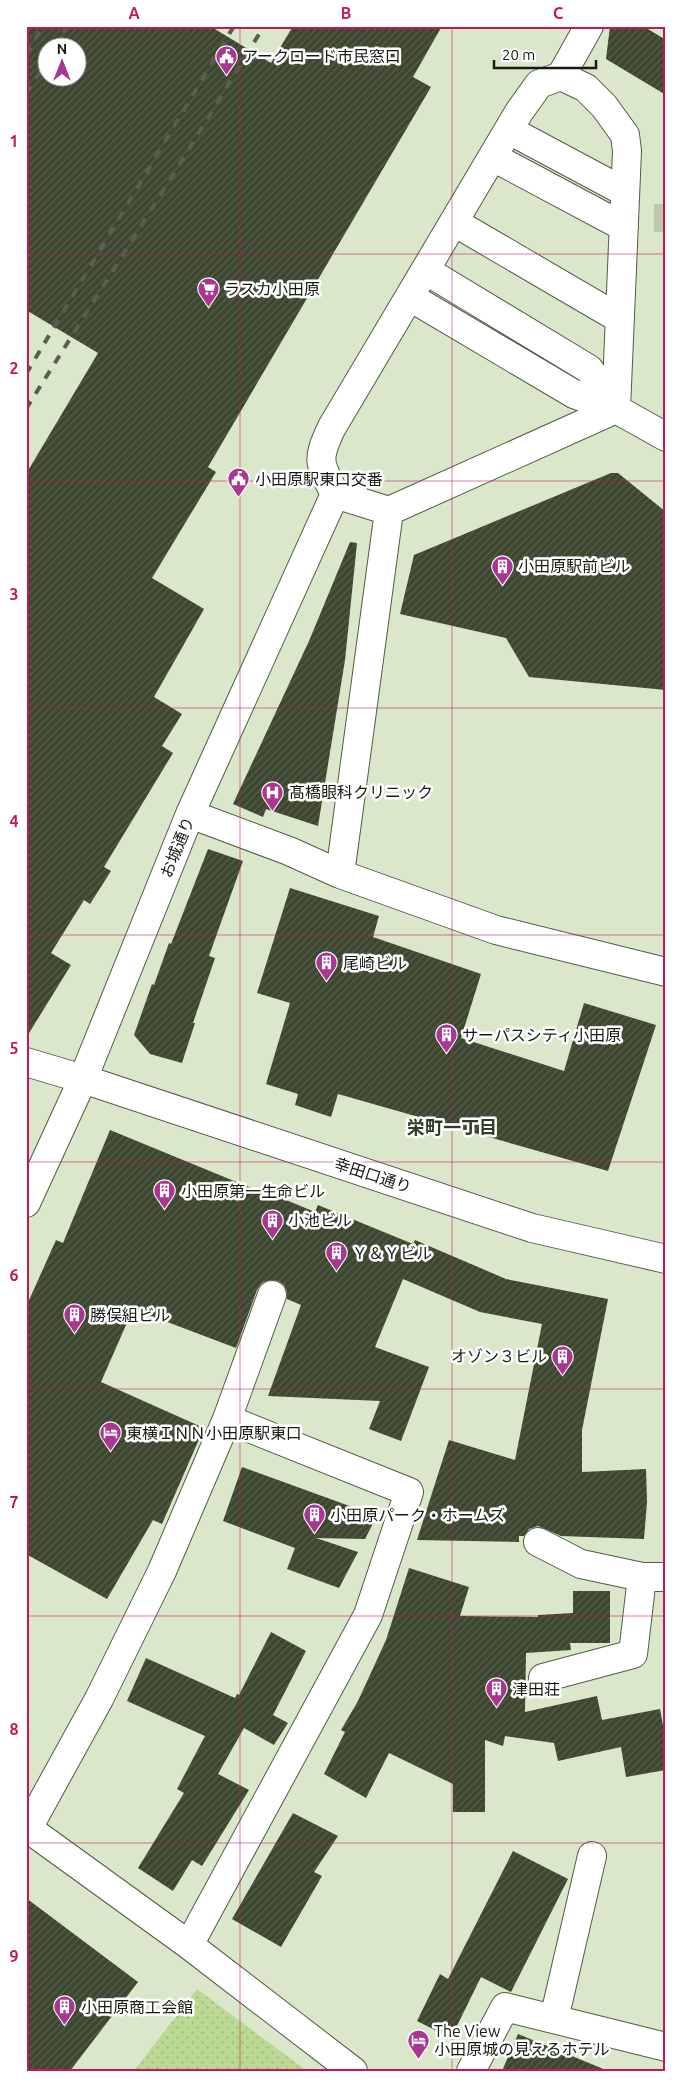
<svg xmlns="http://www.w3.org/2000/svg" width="692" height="2097" font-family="Ubuntu,'Noto Sans JP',sans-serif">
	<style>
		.park { fill: url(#park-dots) }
		.building { fill: url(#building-hatch); fill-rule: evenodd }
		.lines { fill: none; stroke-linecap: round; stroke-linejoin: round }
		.minor-tunnel { stroke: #bdc8af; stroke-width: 28; stroke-dasharray: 28 14; stroke-linecap: butt }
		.minor-casing { stroke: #525c45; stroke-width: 30 }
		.minor { stroke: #fff; stroke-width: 28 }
		.rail { stroke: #585f50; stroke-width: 4; stroke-dasharray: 9 9; stroke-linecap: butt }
		.grid { fill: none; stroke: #c2185b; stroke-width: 1; stroke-opacity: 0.55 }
		.labels { text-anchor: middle; stroke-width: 5; stroke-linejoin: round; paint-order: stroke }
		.poi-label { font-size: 16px; fill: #161a11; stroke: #fff; text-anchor: start }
		.street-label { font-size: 16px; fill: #161a11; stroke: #fff }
		.neighbourhood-label { font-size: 18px; font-weight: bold; fill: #313b25; stroke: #fff }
		.neatline { fill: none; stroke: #c2185b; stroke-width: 2 }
		.grid-label { font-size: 16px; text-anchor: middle; font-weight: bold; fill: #c2185b }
	</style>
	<defs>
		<pattern id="park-dots" width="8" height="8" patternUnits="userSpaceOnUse" patternTransform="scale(1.25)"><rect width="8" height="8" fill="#bbd992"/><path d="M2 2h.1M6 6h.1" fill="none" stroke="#a0ba7d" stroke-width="1.8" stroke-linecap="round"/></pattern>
		<pattern id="building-hatch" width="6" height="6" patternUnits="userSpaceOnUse" patternTransform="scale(1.25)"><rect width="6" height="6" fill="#3d4730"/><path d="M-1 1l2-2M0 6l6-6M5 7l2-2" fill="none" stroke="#565e4b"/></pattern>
	</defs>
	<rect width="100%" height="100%" fill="#dae7cb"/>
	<path class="park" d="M197,1989L307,2071H134Z"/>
	<path class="building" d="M26,26H210L271,63L293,26H442L413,77L431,87L208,467L216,472L152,578L204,609L154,697L182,714L162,746L173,753L104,867L111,871L90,904L84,900L51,953L71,965L26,1038V474L98,353L26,310ZM48,48H78V78H48Z
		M610,26H643L666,40V95L606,59Z
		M611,473H618L666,512V690L529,677L506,638L400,614L414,555Z
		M350,542L357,543L345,660L318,826L266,809L263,817L233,804L309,641Z
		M208,849L243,861L209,956L215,958L193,1023H195L182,1063L150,1054L134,1035L152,984L154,985L169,943L171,944Z
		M290,888L379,916L373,937L481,974L461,1038L564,1071L584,1003L656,1025L608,1171L338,1094L331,1117L295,1105L298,1094L266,1084L290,1003L257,993Z
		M110,1130L266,1194L267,1192L315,1212L318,1205L413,1244L415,1240L506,1279L608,1299L582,1430V1472L646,1469L647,1502L644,1539L561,1536L538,1526L529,1529L524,1536H519V1542L417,1540L449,1440L515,1460L542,1324L480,1312L403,1279L375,1347L429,1367L401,1441L369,1429L380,1401L268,1396L301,1305L287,1299V1292L284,1285L278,1281L270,1280L262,1283L257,1290L236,1348L133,1309L101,1382L204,1428L162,1524L153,1520L107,1599L26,1554V1307L56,1240L63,1243Z
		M242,1467L377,1516L365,1539L316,1538L358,1552L339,1588L287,1569L295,1548L223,1521Z
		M409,1568L469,1587L460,1616L538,1617V1615L573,1613V1591H610V1643H570L571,1650L526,1653L525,1712L597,1696L602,1720L660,1709L666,1742V1770L626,1777L621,1747L558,1761L554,1743L505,1736L503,1746L485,1740V1812H453V1784L389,1753L366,1798L324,1774L345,1732L341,1730L358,1701L386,1640Z
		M271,1632L306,1651L273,1715L288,1723L274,1745L244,1728L218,1774L249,1790L202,1866L192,1860L173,1891L138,1868L184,1793L177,1789L205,1736L127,1701L146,1658L235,1698L237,1694L239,1695Z
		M293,1813L338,1836L314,1872L322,1876L281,1947L232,1919Z
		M513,1851L568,1879L511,1992L481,1977L451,2038L417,2021L440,1974L448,1979Z
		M26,1898L138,1982L70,2071H26Z
		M518,2034L606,2070V2071H502Z"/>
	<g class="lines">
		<path class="minor-tunnel" d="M654,218H666"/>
		<defs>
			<path id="minor" d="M561,76L586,88L604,106L625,135L627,151L616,409L389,511L335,494C319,463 316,460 332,427L519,112L539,84Z
				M561,76L589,26
				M509,130L625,192
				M493,157L624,227
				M454,222L620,319
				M425,270L589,369L616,409
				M410,297L574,394L616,409L666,437
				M190,814L289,851L340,874L496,930L666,972
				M340,874L389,511
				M26,1062L83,1079L532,1228L666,1259
				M26,1203L83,1079L190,814L335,494
				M227,1419L272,1295
				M538,1542L581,1564L642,1577
				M543,1678L633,1654L642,1577H666
				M26,1827L189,1945L353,2071
				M28,1828L99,1699L162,1571L227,1419L409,1492L368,1615L189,1945
				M554,2019L592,1856
				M471,2071L505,2007L666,2047"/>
		</defs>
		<use href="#minor" class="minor-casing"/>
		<use href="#minor" class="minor"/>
		<path class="rail" d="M54,48L67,26
			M26,55L43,26
			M26,94L48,59
			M26,374L234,26
			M26,409L178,167L264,26"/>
	</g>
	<path class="grid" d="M240,26V2071M452,26V2071M26,254H666M26,481H666M26,708H666M26,935H666M26,1162H666M26,1389H666M26,1616H666M26,1843H666"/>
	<defs>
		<symbol id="civic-pin" viewBox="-11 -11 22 30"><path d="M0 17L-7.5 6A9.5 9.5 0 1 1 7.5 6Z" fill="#a93691" stroke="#fff"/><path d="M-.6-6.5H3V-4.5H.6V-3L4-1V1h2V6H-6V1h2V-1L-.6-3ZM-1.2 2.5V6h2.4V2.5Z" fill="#fff"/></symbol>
		<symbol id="supermarket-pin" viewBox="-11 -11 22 30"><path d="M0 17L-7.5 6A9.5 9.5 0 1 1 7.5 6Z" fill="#a93691" stroke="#fff"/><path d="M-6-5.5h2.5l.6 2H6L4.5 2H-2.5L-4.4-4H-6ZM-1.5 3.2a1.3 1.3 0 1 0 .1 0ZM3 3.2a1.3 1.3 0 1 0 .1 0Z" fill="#fff"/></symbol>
		<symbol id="building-pin" viewBox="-11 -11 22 30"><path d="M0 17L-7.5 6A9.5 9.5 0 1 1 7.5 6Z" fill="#a93691" stroke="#fff"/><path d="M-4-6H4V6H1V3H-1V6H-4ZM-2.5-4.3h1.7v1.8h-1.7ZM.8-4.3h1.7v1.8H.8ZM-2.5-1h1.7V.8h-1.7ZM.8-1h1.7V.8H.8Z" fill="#fff"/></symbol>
		<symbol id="hospital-pin" viewBox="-11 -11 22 30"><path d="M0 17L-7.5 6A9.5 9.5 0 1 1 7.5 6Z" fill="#a93691" stroke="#fff"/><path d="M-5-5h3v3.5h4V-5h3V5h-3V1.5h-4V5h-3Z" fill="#fff"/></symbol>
		<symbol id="hotel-pin" viewBox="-11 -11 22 30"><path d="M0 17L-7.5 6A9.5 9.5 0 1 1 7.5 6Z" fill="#a93691" stroke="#fff"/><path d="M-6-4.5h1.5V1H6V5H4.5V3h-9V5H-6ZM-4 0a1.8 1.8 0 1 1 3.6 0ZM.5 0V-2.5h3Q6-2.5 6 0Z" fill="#fff"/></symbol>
	</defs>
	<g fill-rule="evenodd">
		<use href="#civic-pin" x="214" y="44" width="25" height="34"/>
		<use href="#supermarket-pin" x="196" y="276" width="25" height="34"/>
		<use href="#civic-pin" x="226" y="466" width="25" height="34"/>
		<use href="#building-pin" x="490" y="554" width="25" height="34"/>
		<use href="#hospital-pin" x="260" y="780" width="25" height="34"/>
		<use href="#building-pin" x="314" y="950" width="25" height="34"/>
		<use href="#building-pin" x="434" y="1022" width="25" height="34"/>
		<use href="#building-pin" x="152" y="1178" width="25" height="34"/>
		<use href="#building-pin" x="260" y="1208" width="25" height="34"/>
		<use href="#building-pin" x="324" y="1240" width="25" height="34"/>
		<use href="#building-pin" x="62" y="1302" width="25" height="34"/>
		<use href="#building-pin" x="550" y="1344" width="25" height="34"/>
		<use href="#hotel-pin" x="98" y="1420" width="25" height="34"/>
		<use href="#building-pin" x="302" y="1502" width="25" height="34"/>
		<use href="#building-pin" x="484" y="1676" width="25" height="34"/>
		<use href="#building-pin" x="52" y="1994" width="25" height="34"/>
		<use href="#hotel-pin" x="406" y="2028" width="25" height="34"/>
	</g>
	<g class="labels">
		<g class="poi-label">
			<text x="242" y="62">アークロード市民窓口</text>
			<text x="224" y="295">ラスカ小田原</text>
			<text x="255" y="485">小田原駅東口交番</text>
			<text x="518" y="572">小田原駅前ビル</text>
			<text x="289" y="798">髙橋眼科クリニック</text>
			<text x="343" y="969">尾崎ビル</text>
			<text x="462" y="1041">サーパスシティ小田原</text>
			<text x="181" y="1197">小田原第一生命ビル</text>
			<text x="288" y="1226">小池ビル</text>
			<text x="352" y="1259">Ｙ＆Ｙビル</text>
			<text x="90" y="1321">勝俣組ビル</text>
			<text x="547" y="1362" text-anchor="end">オゾン３ビル</text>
			<text x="126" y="1439">東横ＩＮＮ小田原駅東口</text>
			<text x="330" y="1521">小田原パーク・ホームズ</text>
			<text x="512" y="1695">津田荘</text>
			<text x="81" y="2013">小田原商工会館</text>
			<text x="434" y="2037">The View<tspan x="434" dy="18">小田原城の見えるホテル</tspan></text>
		</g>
		<g class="street-label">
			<text transform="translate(177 847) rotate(-68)" y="6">お城通り</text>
			<text transform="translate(373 1175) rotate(18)" y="6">幸田口通り</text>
		</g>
		<g class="neighbourhood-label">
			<text x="452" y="1134">栄町一丁目</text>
		</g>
	</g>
	<rect width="692" height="2097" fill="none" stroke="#ffffff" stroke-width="55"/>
	<g transform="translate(62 62)"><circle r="24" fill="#ffffff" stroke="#a2a3a0"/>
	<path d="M0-4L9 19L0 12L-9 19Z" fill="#a93691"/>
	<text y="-8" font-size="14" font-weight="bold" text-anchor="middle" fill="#161a11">N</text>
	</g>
	<path d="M494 60v8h102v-8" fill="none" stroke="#161a11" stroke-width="2.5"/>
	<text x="502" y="60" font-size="15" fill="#161a11" stroke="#ffffff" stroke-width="4" paint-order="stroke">20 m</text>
	<rect x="28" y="28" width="636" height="2042" class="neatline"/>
	<g class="grid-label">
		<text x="134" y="19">A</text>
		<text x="346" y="19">B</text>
		<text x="558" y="19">C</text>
		<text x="14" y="147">1</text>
		<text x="14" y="374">2</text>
		<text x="14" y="600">3</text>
		<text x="14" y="827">4</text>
		<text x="14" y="1054">5</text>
		<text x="14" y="1281">6</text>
		<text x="14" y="1508">7</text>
		<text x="14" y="1735">8</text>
		<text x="14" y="1962">9</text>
	</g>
</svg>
